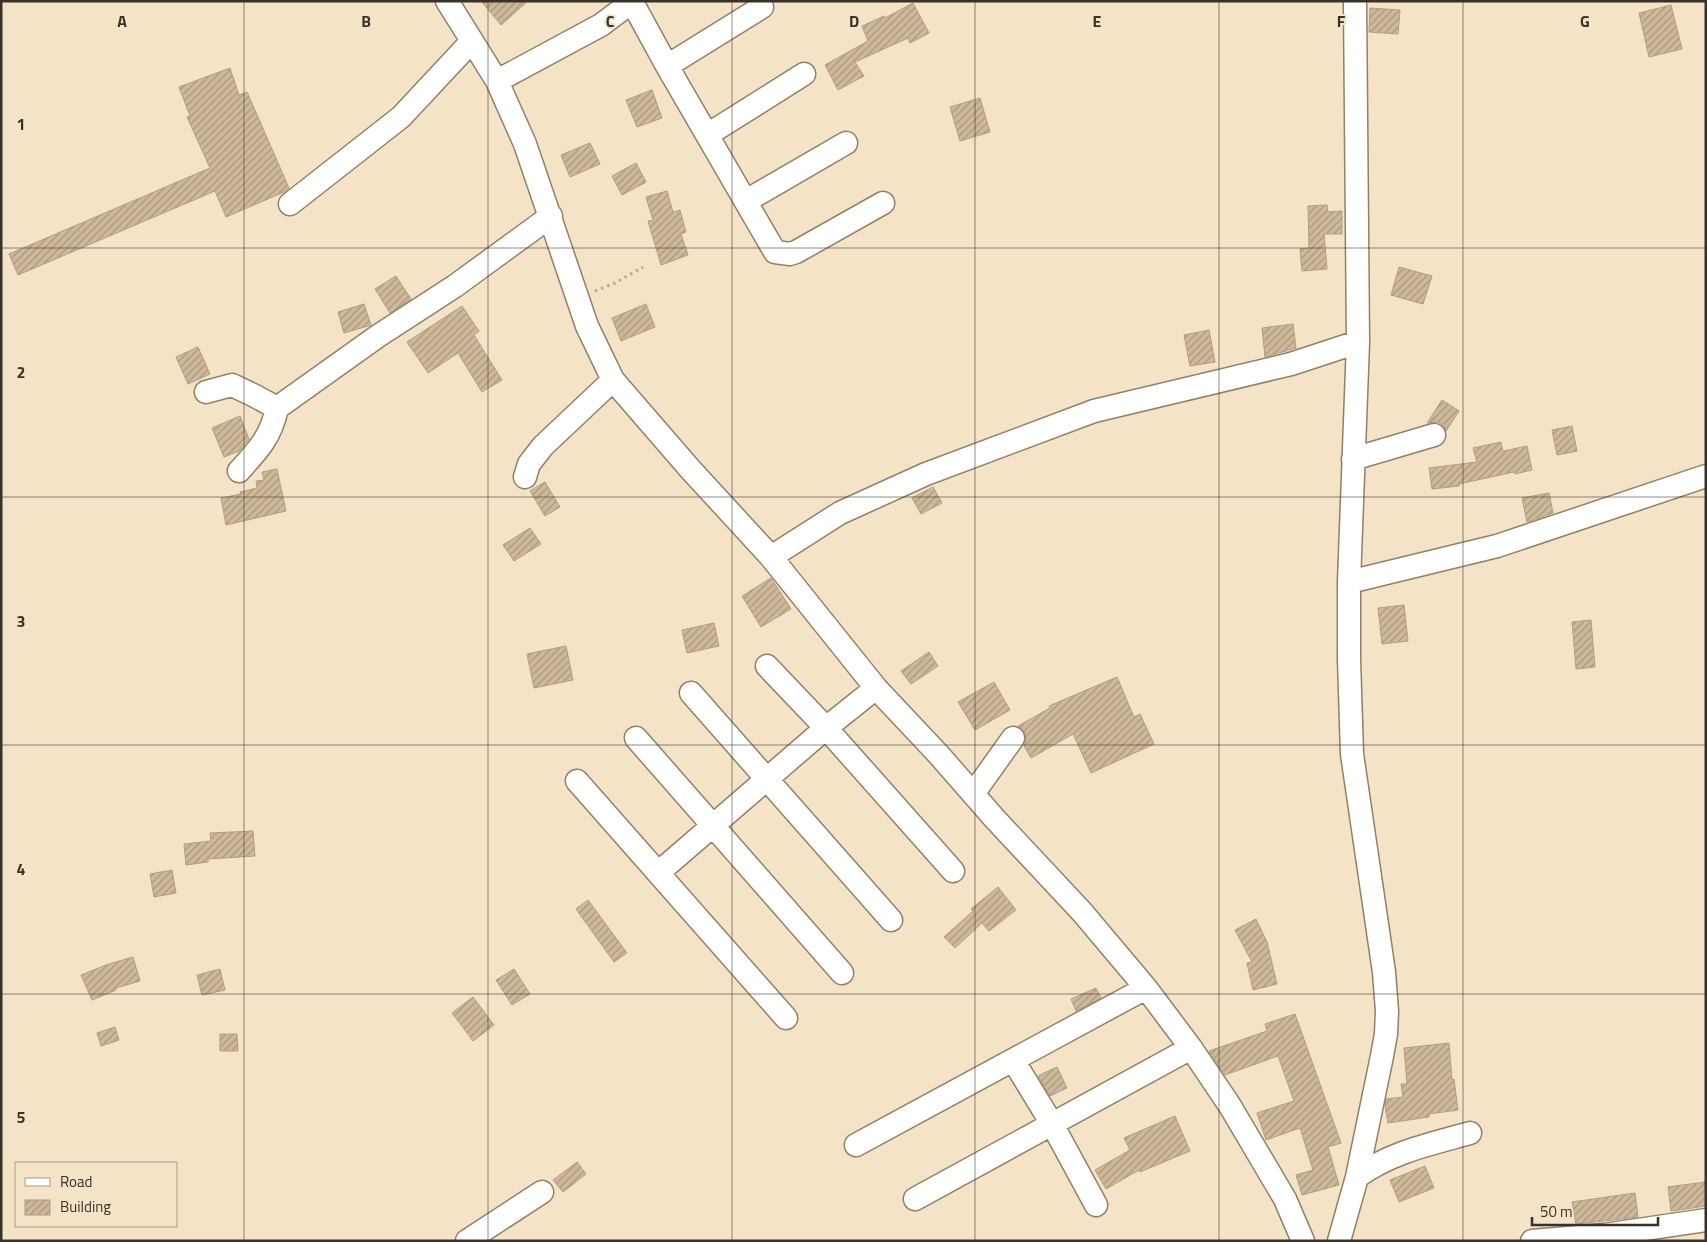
<svg xmlns="http://www.w3.org/2000/svg" width="1707" height="1242" font-family="'Titillium Web',sans-serif">
	<style>
		.building { fill: url(#building-hatch); stroke: #af9e85 }
		.lines { fill: none; stroke-linecap: round; stroke-linejoin: round }
		.minor-casing { stroke: #918168; stroke-width: 25 }
		.path { stroke: #b8aa94; stroke-width: 3; stroke-dasharray: 2.5 4; stroke-linecap: butt }
		.minor { stroke: #fff; stroke-width: 22 }
		.grid { fill: none; stroke: #393228; stroke-width: 1; stroke-opacity: 0.55 }
		.grid-label { font-size: 16px; text-anchor: middle; font-weight: bold; fill: #393228; stroke: #f5e3c8; stroke-width: 4; stroke-linejoin: round; paint-order: stroke }
	</style>
	<defs>
		<pattern id="building-hatch" width="6" height="6" patternUnits="userSpaceOnUse" patternTransform="scale(1.25)"><rect width="6" height="6" fill="#cfb999"/><path d="M-1 1l2-2M0 6l6-6M5 7l2-2" fill="none" stroke="#a9977d"/></pattern>
	</defs>
	<rect width="100%" height="100%" fill="#f5e3c8"/>
	<path class="building" d="M481,1H528L501,25Z
		M913,3L929,33L910,43L908,38L855,62L864,76L838,90L825,65L868,41L862,26L884,16L885,18Z
		M1671,5L1682,49L1649,57L1639,13Z
		M1370,8L1400,10L1398,34L1369,32Z
		M230,68L239,95L247,92L289,188L284,192L226,217L215,191L18,275L9,254L210,168L187,117L190,116L179,87Z
		M652,90L662,118L637,127L626,100Z
		M980,98L990,132L960,141L950,107Z
		M590,143L600,164L570,177L561,155Z
		M636,163L646,182L622,195L612,176Z
		M667,191L673,212L680,210L686,232L681,234L688,255L661,265L648,221L653,220L646,197Z
		M1327,205L1328,212L1342,211V234H1324L1327,269L1302,271L1300,249L1309,248L1308,206Z
		M1399,267L1432,276L1423,304L1391,295Z
		M396,276L411,299L390,313L375,289Z
		M364,304L371,325L344,333L338,312Z
		M646,304L655,327L621,341L612,318Z
		M462,306L479,331L474,335L502,380L482,392L458,353L428,373L407,342Z
		M1293,324L1296,348L1265,357L1262,328Z
		M1209,330L1215,362L1190,366L1184,335Z
		M198,347L210,374L188,384L176,357Z
		M1442,400L1459,411L1446,431L1443,425L1438,422L1427,423Z
		M240,416L249,439L239,451L224,457L212,428Z
		M1572,426L1577,451L1557,455L1552,430Z
		M1501,442L1503,451L1527,446L1532,470L1515,474L1514,472L1459,484V486L1432,489L1429,468L1477,462L1473,448Z
		M277,469L286,511L226,525L221,498L241,494L240,492L257,488L256,481L264,480L262,472Z
		M545,482L560,507L545,516L530,491Z
		M933,487L942,503L921,514L912,498Z
		M1549,493L1553,513L1527,522L1522,498Z
		M530,528L541,544L514,561L503,545Z
		M771,578L791,609L761,627L742,596Z
		M1404,605L1408,641L1382,644L1378,608Z
		M1591,620L1595,667L1576,669L1572,622Z
		M714,623L719,646L687,653L682,630Z
		M566,646L573,680L534,688L527,654Z
		M929,652L938,666L911,684L901,671Z
		M1117,677L1134,717L1140,714L1154,744L1091,773L1073,734L1031,758L1024,746L1026,740L1025,733L1018,726L1050,708L1049,706Z
		M994,682L1010,710L975,730L958,702Z
		M253,831L255,856L208,859V862L186,865L184,844L211,841L210,833Z
		M172,870L176,893L154,897L150,874Z
		M998,887L1016,910L989,931L982,923L955,948L944,937L973,911L971,909Z
		M588,900L627,953L614,962L576,909Z
		M1256,919L1267,942L1277,984L1253,990L1247,963L1252,962L1235,930Z
		M133,957L140,981L116,988V990L92,1000L81,975L106,965Z
		M220,969L225,990L202,995L197,975Z
		M514,969L530,994L512,1005L496,980Z
		M1096,988L1101,998L1076,1011L1071,999Z
		M473,997L494,1025L473,1041L452,1013Z
		M1295,1014L1341,1143L1328,1147L1339,1185L1302,1195L1296,1175L1313,1170L1300,1128L1266,1140L1257,1113L1294,1101L1278,1056L1225,1075L1209,1051L1267,1031L1265,1024Z
		M115,1027L119,1040L101,1046L97,1033Z
		M220,1034H237L238,1051H220Z
		M1449,1043L1452,1080L1454,1079L1458,1110L1429,1114V1117L1388,1123L1385,1106L1386,1099L1403,1097L1401,1084H1407L1404,1048Z
		M1057,1067L1067,1088L1050,1096L1038,1076Z
		M1175,1116L1190,1151L1140,1172L1139,1170L1106,1189L1095,1170L1130,1150L1124,1138Z
		M577,1162L586,1174L563,1192L553,1180Z
		M1425,1166L1434,1188L1399,1202L1390,1180Z
		M1705,1182L1706,1206L1671,1211L1668,1187Z
		M1635,1193L1638,1217L1576,1224L1572,1202Z"/>
	<g class="lines">
		<defs>
			<path id="minor" d="M447,1L497,81L525,144L587,326L613,380L690,469L771,557L876,688L939,755L995,819L1082,912L1146,988L1191,1048L1230,1106L1285,1199L1303,1241
				M632,2L667,66L775,252L790,254L796,252L883,203
				M667,66L762,7
				M497,81L601,25L633,1
				M707,135L804,74
				M746,201L846,143
				M290,204L401,117L471,42
				M206,392L232,385L253,395L277,408
				M1353,459L1434,435
				M239,471C258,450 271,437 277,408L378,336L455,286L551,216
				M525,477L529,464L543,446L613,380
				M771,557L840,513L926,474L1094,411L1291,364L1358,342
				M1349,582L1497,546L1706,476
				M767,666L826,728L953,871
				M691,693L891,920
				M636,738L842,973
				M577,781L786,1018
				M973,794L1013,738
				M658,873L826,728L876,688
				M1013,1060L1052,1124L1096,1205
				M856,1145L1146,988
				M1357,1177C1391,1152 1431,1144 1470,1133
				M915,1199L1191,1048
				M467,1241L542,1192
				M1339,1241L1357,1177L1382,1056L1386,1034L1387,1011L1384,972L1352,754L1349,659V582L1358,342L1355,1
				M1532,1241L1604,1235L1706,1220"/>
		</defs>
		<use href="#minor" class="minor-casing"/>
		<path class="path" d="M595,291L615,283L643,267"/>
		<use href="#minor" class="minor"/>
	</g>
	<path class="grid" d="M244,1V1241M488,1V1241M732,1V1241M975,1V1241M1219,1V1241M1463,1V1241M1,248H1706M1,497H1706M1,745H1706M1,994H1706"/>
	<g class="grid-label">
		<text x="122" y="27">A</text>
		<text x="366" y="27">B</text>
		<text x="610" y="27">C</text>
		<text x="854" y="27">D</text>
		<text x="1097" y="27">E</text>
		<text x="1341" y="27">F</text>
		<text x="1585" y="27">G</text>
		<text x="21" y="130">1</text>
		<text x="21" y="378">2</text>
		<text x="21" y="627">3</text>
		<text x="21" y="875">4</text>
		<text x="21" y="1123">5</text>
	</g>
	<rect width="1707" height="1242" fill="none" stroke="#393228" stroke-width="5"/>
	<rect x="15" y="1162" width="162" height="65" fill="#f5e3c8" stroke="#aa9c88"/>
	<rect x="25" y="1178" width="25" height="8" fill="#ffffff" stroke="#aa9c88"/>
	<text x="60" y="1187" font-size="15" fill="#393228">Road</text>
	<rect x="25" y="1200" width="25" height="15" fill="url(#building-hatch)" stroke="#aa9c88"/>
	<text x="60" y="1212" font-size="15" fill="#393228">Building</text>
	<path d="M1532 1217v8h126v-8" fill="none" stroke="#393228" stroke-width="2.5"/>
	<text x="1540" y="1217" font-size="15" fill="#393228" stroke="#f5e3c8" stroke-width="4" paint-order="stroke">50 m</text>
</svg>
